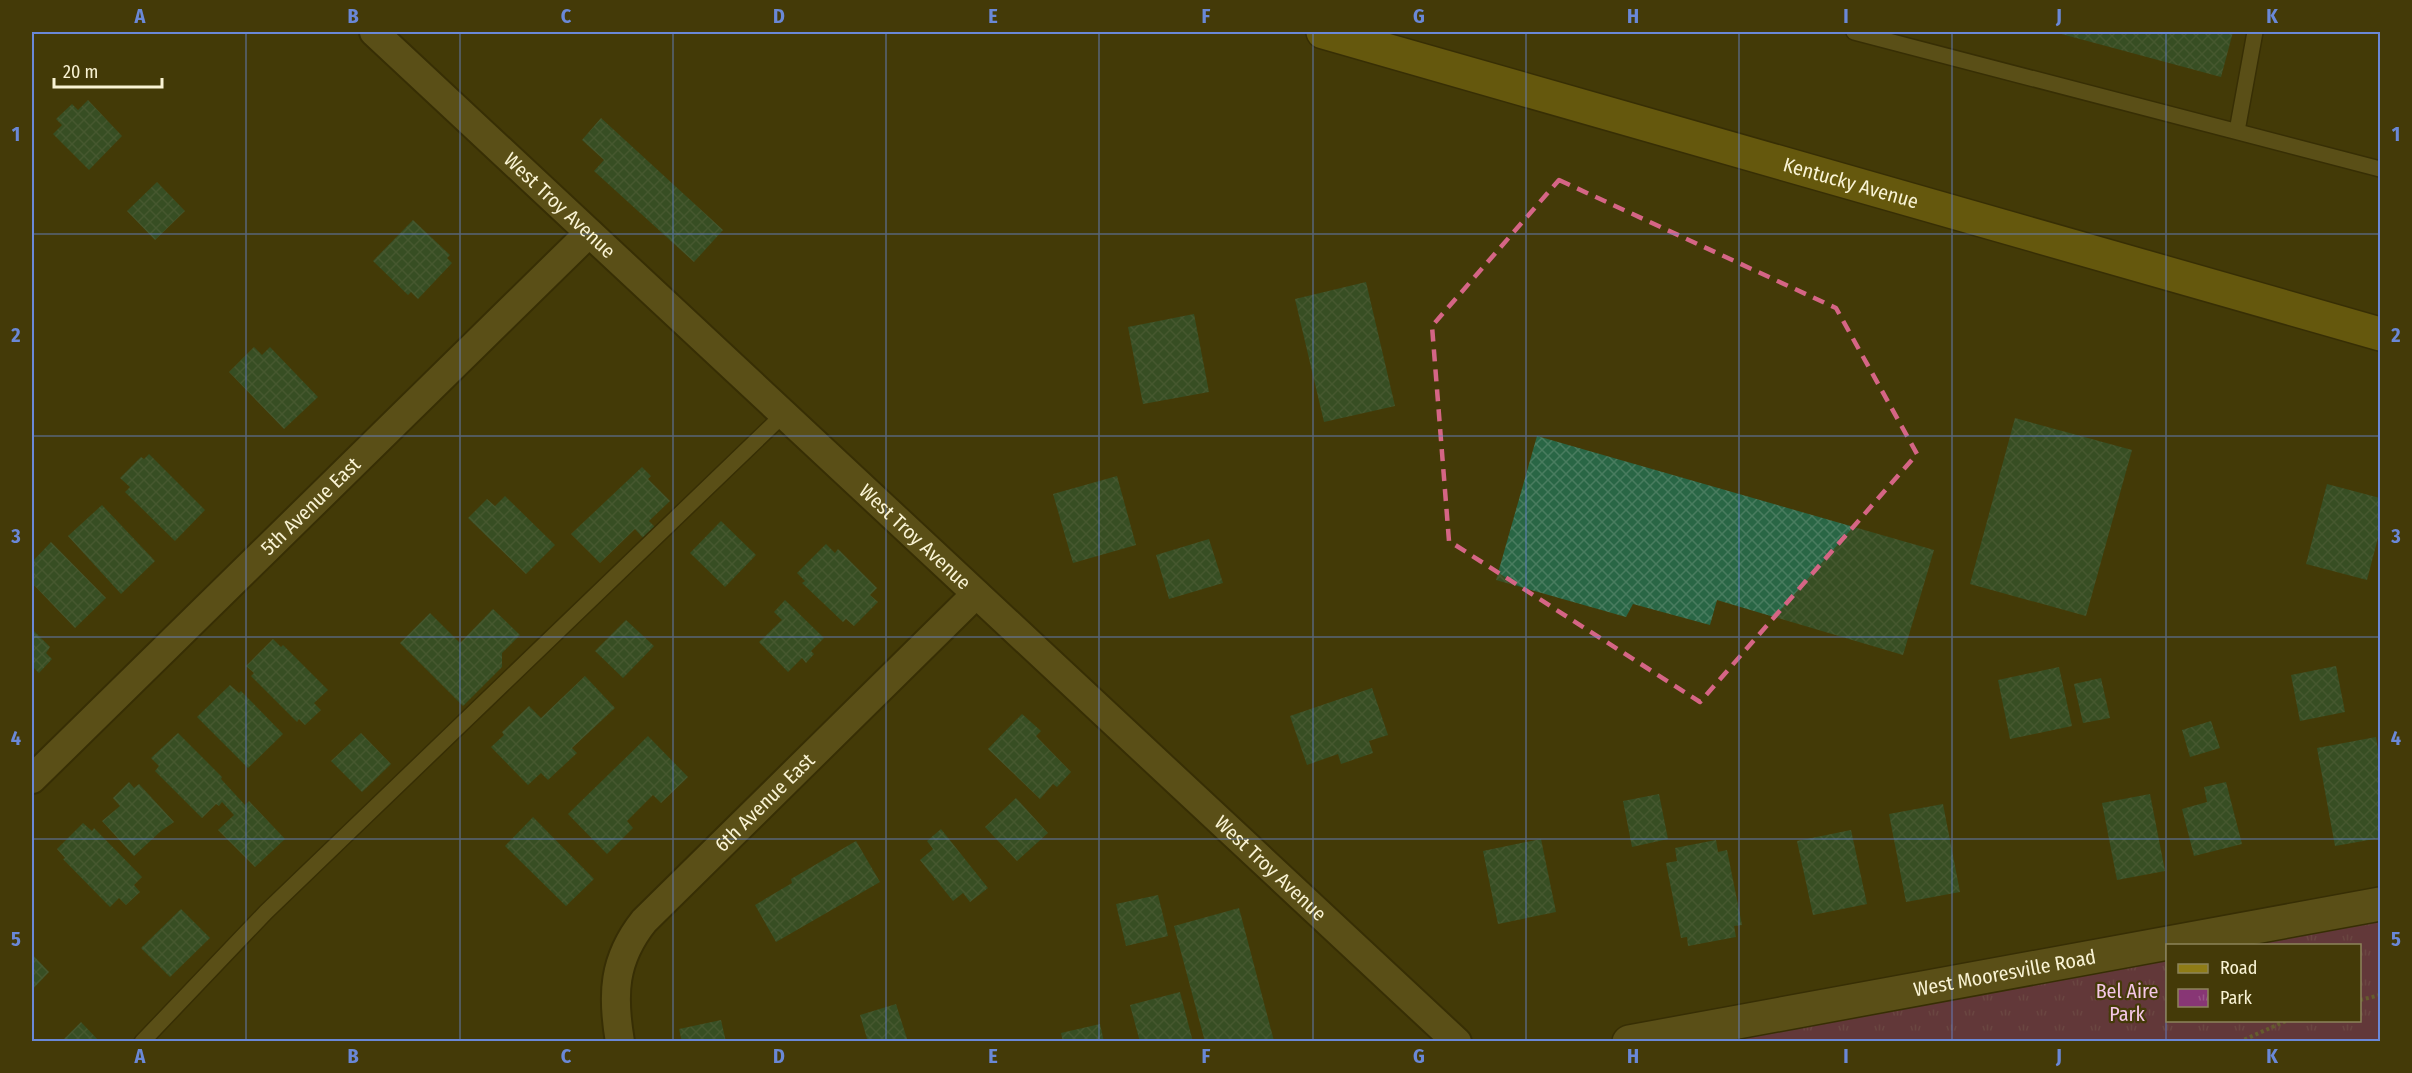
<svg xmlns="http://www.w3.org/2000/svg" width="2412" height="1073" font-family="'Fira Sans Condensed',sans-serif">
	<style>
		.park { fill: url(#park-tufts) }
		.building { fill: url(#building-cross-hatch) }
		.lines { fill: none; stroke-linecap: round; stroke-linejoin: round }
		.service-casing { stroke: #282101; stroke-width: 18 }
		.minor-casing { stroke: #282101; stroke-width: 32 }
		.secondary-casing { stroke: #282101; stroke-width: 36 }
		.primary-casing { stroke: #282101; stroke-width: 36 }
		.path { stroke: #8e865c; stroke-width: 4; stroke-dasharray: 3 3; stroke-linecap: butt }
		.service { stroke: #76692c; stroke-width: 15 }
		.minor { stroke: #76692c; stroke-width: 28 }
		.secondary { stroke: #76692c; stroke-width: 33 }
		.primary { stroke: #8f7c16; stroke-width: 33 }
		.marked { fill: none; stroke: #d56585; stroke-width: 4.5; stroke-dasharray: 12 8; stroke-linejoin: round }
		.grid { fill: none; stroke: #6a88d7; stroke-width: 1.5; stroke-opacity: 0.55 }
		.labels { text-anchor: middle; stroke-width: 4.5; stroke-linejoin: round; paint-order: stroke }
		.street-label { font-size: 20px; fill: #f9f3d4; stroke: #443a08 }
		.park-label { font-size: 20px; fill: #f5c7e7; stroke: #443a08 }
		.neatline { fill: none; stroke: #6a88d7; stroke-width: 2 }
		.grid-label { font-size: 20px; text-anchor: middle; font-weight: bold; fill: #6a88d7 }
	</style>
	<defs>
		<pattern id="park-tufts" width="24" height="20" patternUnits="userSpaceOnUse" patternTransform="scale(1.5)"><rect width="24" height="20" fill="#883675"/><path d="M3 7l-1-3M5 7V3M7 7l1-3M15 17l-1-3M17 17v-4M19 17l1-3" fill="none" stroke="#9a5488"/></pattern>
		<pattern id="building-cross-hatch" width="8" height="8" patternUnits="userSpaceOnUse" patternTransform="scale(1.5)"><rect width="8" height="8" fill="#296645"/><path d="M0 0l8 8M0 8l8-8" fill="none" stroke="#497c5f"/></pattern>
	</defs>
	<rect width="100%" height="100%" fill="#443a08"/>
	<path class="park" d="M2380,914V1041L1707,1042L2167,954L2168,1020H2360V946L2214,945Z"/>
	<path class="building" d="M2054,32H2233L2221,77Z
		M88,100L122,136L89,170L53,134L62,125L56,119L72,104L78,110Z
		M601,118L723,230L694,262L594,171L604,160L582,140Z
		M157,182L185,211L155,240L127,211Z
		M413,220L450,255L447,258L452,263L418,299L411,292L408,295L373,261Z
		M1366,282L1395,406L1324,422L1295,299Z
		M1194,314L1209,392L1143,404L1128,327Z
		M254,347L262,355L270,347L318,397L284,429L229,372Z
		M2015,418L2132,450L2086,616L1970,584Z
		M1537,436L1934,550L1903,655L1717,600L1710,625L1633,604L1626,617L1496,580Z
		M149,454L205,510L175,541L125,492L130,487L120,478L141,457L144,459Z
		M642,467L651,476L648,479L670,501L649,521L656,528L644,539L635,529L600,563L571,534Z
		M1117,476L1136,545L1073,563L1053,494Z
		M2327,484L2380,498V530L2367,580L2306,564Z
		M505,496L555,545L526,574L468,518L487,499L495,506Z
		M102,505L155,561L121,594L68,536Z
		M721,521L756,555L725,587L690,553Z
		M1209,539L1223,583L1169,599L1156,555Z
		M51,542L106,598L75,628L32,583V562Z
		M826,544L835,553L838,549L877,588L870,595L878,602L854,626L846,619L843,622L802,583L805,581L797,573Z
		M785,600L824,638L811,651L814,654L806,663L802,658L788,672L759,642L782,620L774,612Z
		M493,609L520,635L502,653V667L463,706L400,643L430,613L460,643Z
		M626,620L654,646L623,678L595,651Z
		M32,629L50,647L46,653L52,659L39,673L32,666Z
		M273,639L281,647L283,645L328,690L314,703L321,710L305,725L299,719L297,722L251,676L254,673L246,666Z
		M2336,666L2345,712L2300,721L2291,675Z
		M2059,667L2072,726L2010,739L1998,680Z
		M585,676L615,708L572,748L577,753L548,780L541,773L528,785L491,747L504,735L502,732L529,706L541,718Z
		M2101,678L2110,718L2083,723L2074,684Z
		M230,685L239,693L241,691L283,734L248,768L197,717Z
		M1372,688L1388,735L1369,741L1373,753L1341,764L1338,754L1307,765L1290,716Z
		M1022,714L1041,731L1036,736L1071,772L1057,787L1053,784L1040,799L988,749Z
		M2211,721L2220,748L2190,757L2182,730Z
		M178,733L222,777L221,779L245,805L249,801L285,839L255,867L218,830L234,815L222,802L219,806L216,804L202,818L155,771L159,766L151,758Z
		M361,733L391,764L362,792L331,761Z
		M648,736L688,777L661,803L653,795L627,821L633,828L607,854L568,814Z
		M2376,737L2380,763V838L2335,846L2317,748Z
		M129,782L134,788L139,784L174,822L161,831L134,856L102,821L120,806L113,798Z
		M2226,782L2242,844L2194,856L2182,809L2207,802L2204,787Z
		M1659,794L1668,839L1632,847L1623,801Z
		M2150,794L2165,871L2117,880L2102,803Z
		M1016,798L1048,833L1017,861L985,827Z
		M1943,804L1960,892L1906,902L1889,814Z
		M533,817L594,879L566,906L505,846Z
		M83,823L92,831L94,828L142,877L134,885L140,892L126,905L119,898L110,907L63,859L65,858L57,849Z
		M941,829L988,888L970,902L963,893L953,901L920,860L933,849L927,841Z
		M1851,830L1867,904L1813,915L1797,841Z
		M1541,839L1556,912L1498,924L1483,851Z
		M1716,840L1718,852L1727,850L1742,925L1734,926L1736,937L1688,946L1687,937L1681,938L1666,863L1677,861L1675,848Z
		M856,841L880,882L776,942L755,905L792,883L791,879Z
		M1158,895L1168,936L1126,946L1116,904Z
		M1239,908L1274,1041L1205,1042L1174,926Z
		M181,909L210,938L170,977L141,948Z
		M32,954L49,972L32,990Z
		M1180,992L1193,1042H1140L1130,1005Z
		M896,1004L908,1042H868L860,1015Z
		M721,1020L726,1042H682L679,1029Z
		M81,1022L100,1042H61Z
		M1100,1024L1104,1042H1063L1061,1033Z"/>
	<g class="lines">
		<defs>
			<path id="service" d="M1854,32L2380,169
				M2237,131L2255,32
				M142,1042L266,912L784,414"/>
			<g id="minor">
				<path id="s1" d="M374,32L1457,1042"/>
				<path id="s2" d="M32,779L589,233"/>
				<path id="s3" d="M620,1042C612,995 613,960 644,921L976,594"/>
			</g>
			<g id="secondary">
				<path id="s4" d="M1629,1042L2380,904"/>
			</g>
			<g id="primary">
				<path id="s5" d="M1323,32L2380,334"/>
			</g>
		</defs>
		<use href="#service" class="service-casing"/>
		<use href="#minor" class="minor-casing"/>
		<use href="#secondary" class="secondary-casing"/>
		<use href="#primary" class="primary-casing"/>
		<path class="path" d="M2360,1000L2380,995
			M2239,1042L2288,1020"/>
		<use href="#service" class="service"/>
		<use href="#minor" class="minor"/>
		<use href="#secondary" class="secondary"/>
		<use href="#primary" class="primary"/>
	</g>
	<path d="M0 0H2412V1073H0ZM1559,180L1836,308L1917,454L1700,702L1449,541L1432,326Z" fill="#443a08" fill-opacity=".55" fill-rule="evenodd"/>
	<path class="marked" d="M1559,180L1836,308L1917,454L1700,702L1449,541L1432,326Z"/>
	<path class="grid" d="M246,32V1042M460,32V1042M673,32V1042M886,32V1042M1099,32V1042M1313,32V1042M1526,32V1042M1739,32V1042M1952,32V1042M2166,32V1042M32,234H2380M32,436H2380M32,637H2380M32,839H2380"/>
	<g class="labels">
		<g class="street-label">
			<text dy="7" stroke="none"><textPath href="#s5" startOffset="549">Kentucky Avenue</textPath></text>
			<text dy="7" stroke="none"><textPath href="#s1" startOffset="254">West Troy Avenue</textPath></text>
			<text dy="7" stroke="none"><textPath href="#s2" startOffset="390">5th Avenue East</textPath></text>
			<text dy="7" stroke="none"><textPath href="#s1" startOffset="740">West Troy Avenue</textPath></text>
			<text dy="7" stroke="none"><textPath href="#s3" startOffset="297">6th Avenue East</textPath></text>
			<text dy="7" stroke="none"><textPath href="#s1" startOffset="1226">West Troy Avenue</textPath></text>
			<text dy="7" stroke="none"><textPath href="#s4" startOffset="382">West Mooresville Road</textPath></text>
		</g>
		<g class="park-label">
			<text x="2127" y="998">Bel Aire<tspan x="2127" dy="23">Park</tspan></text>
		</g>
	</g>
	<rect width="2412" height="1073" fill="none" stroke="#443a08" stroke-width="66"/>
	<rect x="2166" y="944" width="195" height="78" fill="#443a08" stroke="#8c845a" stroke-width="1.5"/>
	<rect x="2178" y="964" width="30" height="9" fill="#8f7c16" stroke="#8c845a" stroke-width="1.5"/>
	<text x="2220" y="974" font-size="18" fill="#f9f3d4">Road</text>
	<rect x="2178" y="989" width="30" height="18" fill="url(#park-tufts)" stroke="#8c845a" stroke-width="1.5"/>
	<text x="2220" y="1004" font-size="18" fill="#f9f3d4">Park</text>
	<path d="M54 78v9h108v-9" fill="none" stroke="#f9f3d4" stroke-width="3"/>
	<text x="63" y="78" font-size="18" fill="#f9f3d4" stroke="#443a08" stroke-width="4.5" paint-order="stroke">20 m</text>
	<rect x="33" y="33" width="2346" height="1007" class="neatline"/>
	<g class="grid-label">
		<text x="140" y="23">A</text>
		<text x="353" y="23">B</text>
		<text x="566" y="23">C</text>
		<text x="779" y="23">D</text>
		<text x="993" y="23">E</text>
		<text x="1206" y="23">F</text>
		<text x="1419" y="23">G</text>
		<text x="1633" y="23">H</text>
		<text x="1846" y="23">I</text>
		<text x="2059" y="23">J</text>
		<text x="2272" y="23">K</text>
		<text x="16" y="141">1</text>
		<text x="2396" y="141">1</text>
		<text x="16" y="342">2</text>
		<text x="2396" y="342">2</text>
		<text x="16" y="543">3</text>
		<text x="2396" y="543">3</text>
		<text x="16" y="745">4</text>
		<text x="2396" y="745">4</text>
		<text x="16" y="946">5</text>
		<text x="2396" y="946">5</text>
		<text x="140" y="1063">A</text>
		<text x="353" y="1063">B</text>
		<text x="566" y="1063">C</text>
		<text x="779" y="1063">D</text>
		<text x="993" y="1063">E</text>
		<text x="1206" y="1063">F</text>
		<text x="1419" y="1063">G</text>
		<text x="1633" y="1063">H</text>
		<text x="1846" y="1063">I</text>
		<text x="2059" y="1063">J</text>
		<text x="2272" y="1063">K</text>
	</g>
</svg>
